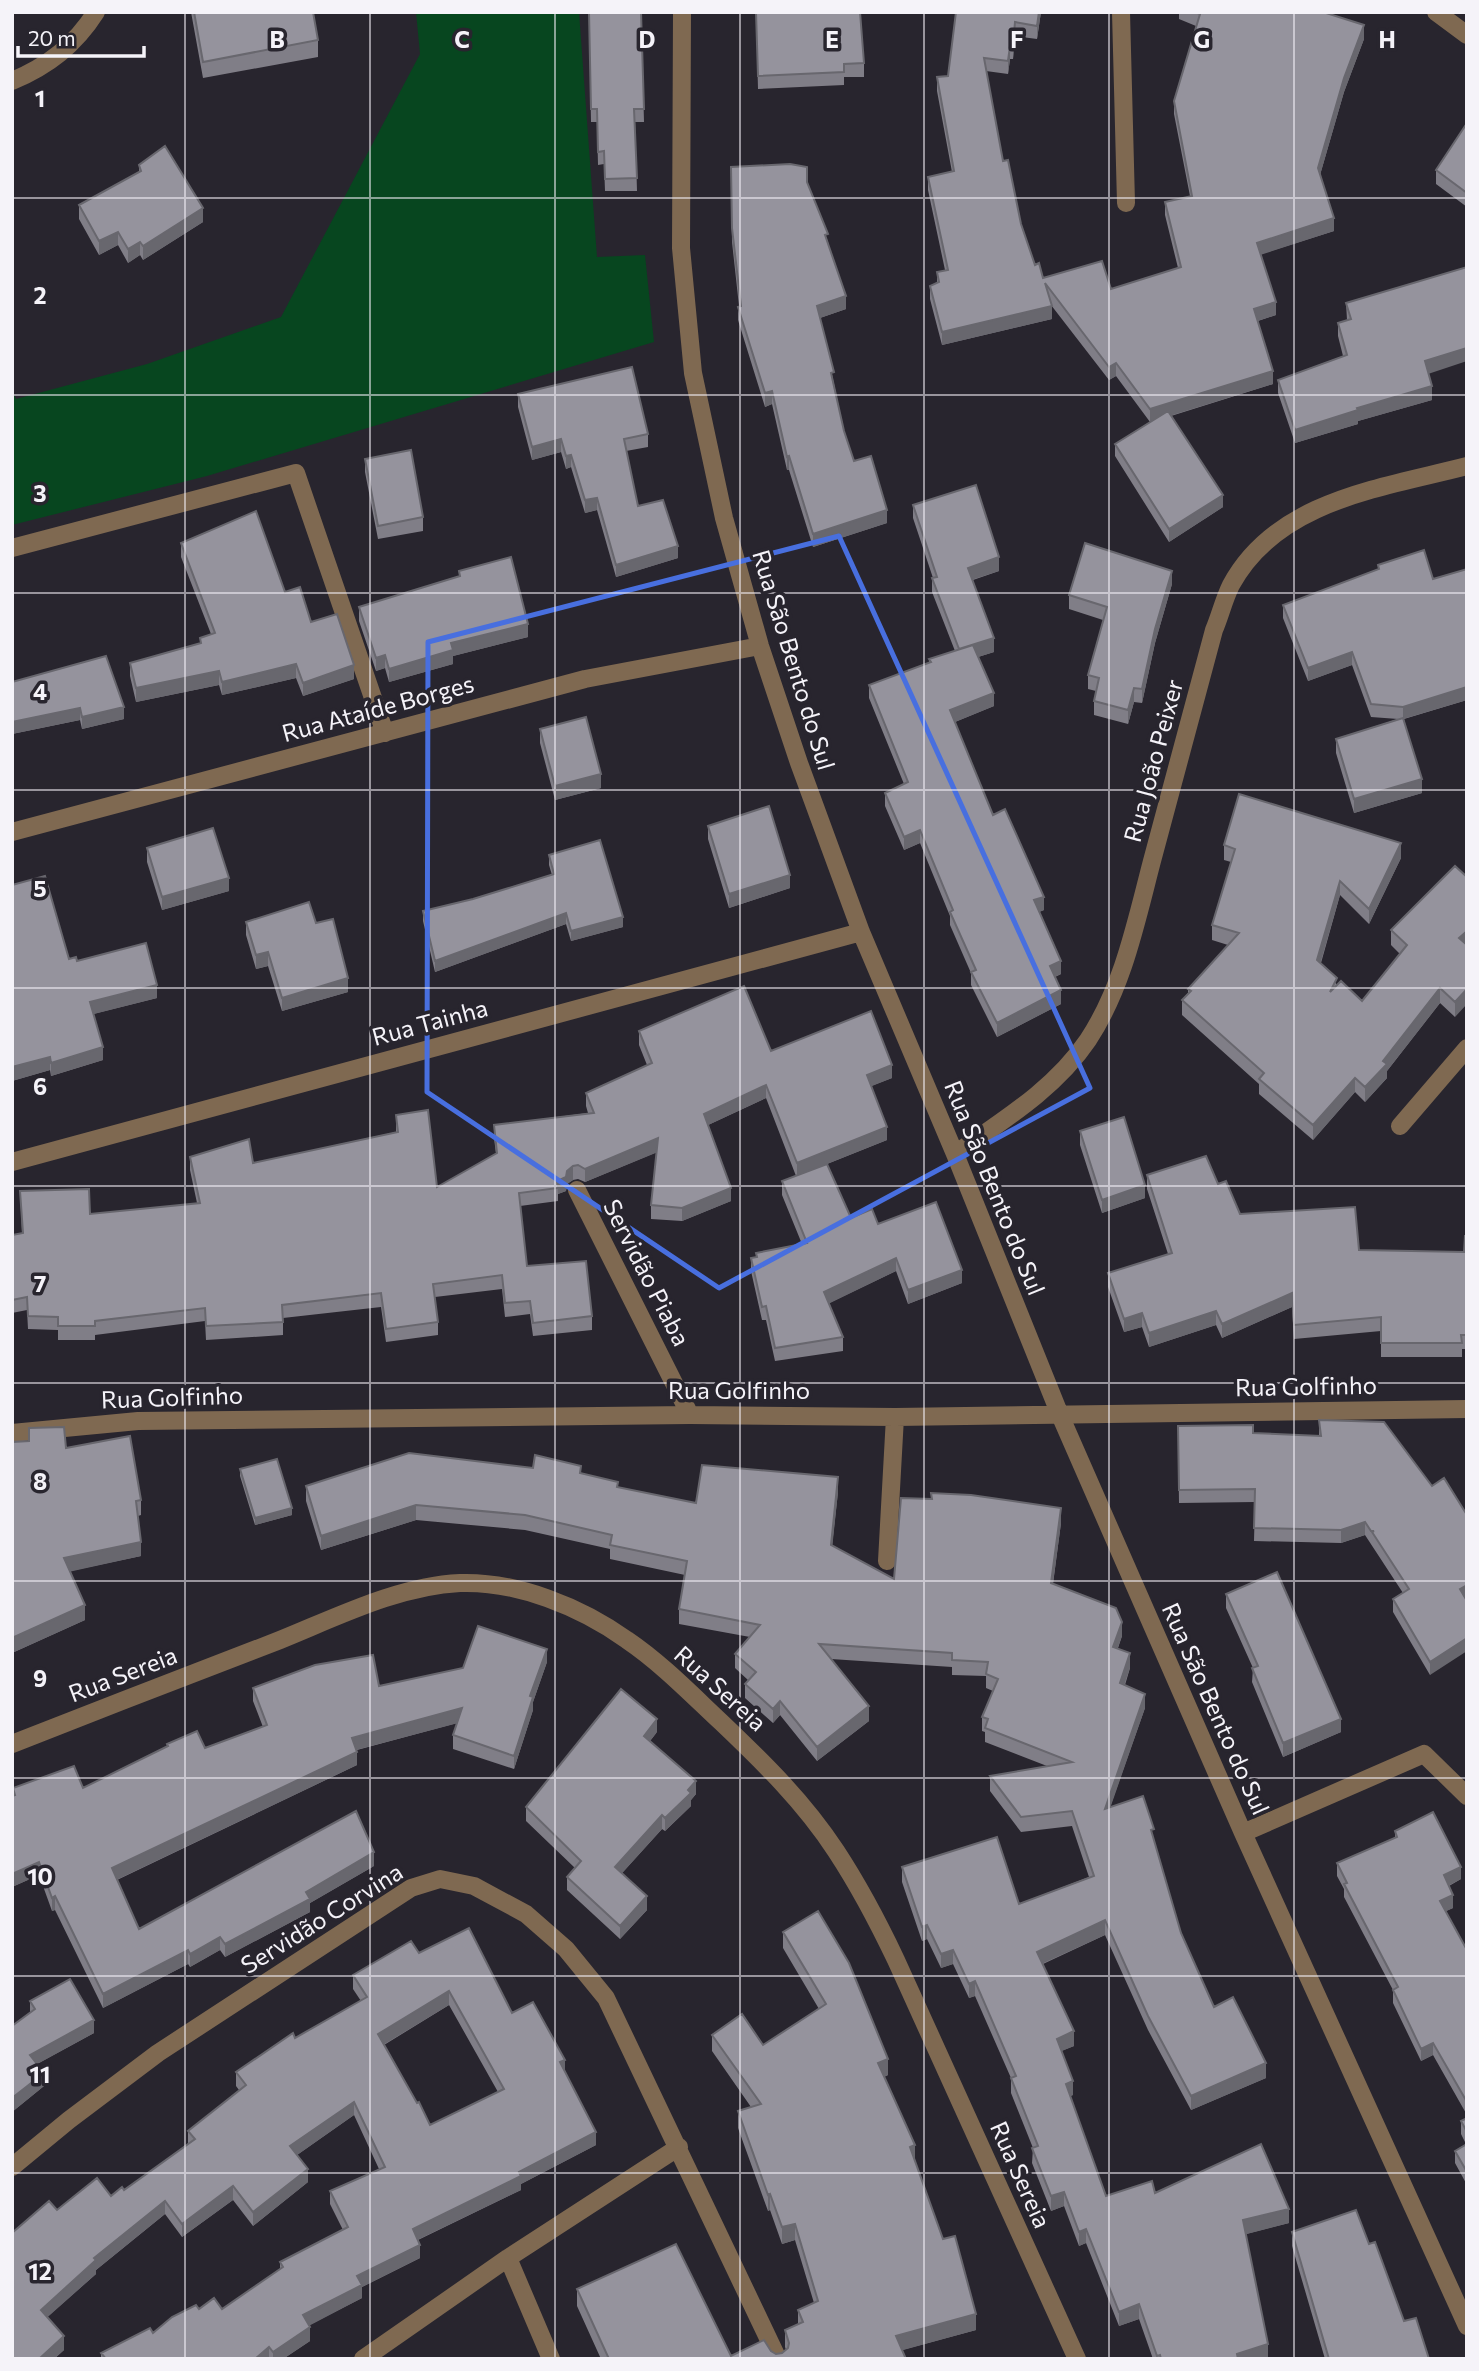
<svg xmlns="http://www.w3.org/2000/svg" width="1479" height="2371" font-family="Commissioner,sans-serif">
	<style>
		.green { fill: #07461f }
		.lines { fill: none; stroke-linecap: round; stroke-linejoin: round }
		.minor { stroke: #7f6951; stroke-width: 18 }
		.wall { fill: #807e87; fill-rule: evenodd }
		.shaded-wall { fill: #68676e }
		.building { fill: #95939d; stroke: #68676e; stroke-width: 2; fill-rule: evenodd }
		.marked { fill: none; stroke: #486fdf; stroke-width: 5; stroke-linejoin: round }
		.grid { fill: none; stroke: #f5f3f9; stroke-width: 2; stroke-opacity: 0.55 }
		.labels { text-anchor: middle; stroke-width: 7; stroke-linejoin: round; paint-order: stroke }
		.street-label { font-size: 24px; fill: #f5f3f9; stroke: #28252e }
		.grid-label { font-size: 23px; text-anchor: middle; font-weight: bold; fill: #f5f3f9; stroke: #28252e; stroke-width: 7; stroke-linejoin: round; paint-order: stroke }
	</style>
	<rect width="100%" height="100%" fill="#28252e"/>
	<path class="green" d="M416,12H579L597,257L645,255L654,342L207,476L12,525V391L16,399L147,364L281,317L420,54Z"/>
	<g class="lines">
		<path class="minor" d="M682,12L681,248L693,373L724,518L760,646L799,763L861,932L955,1154L1060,1415L1243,1833L1467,2326
			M1121,12L1126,203
			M1436,12L1467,35
			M12,81C48,66 75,45 96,12
			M12,548L296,473L385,733
			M12,832L585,679L760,646
			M1400,1126L1467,1048
			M955,1154C1002,1121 1055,1089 1088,1040C1123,987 1136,922 1152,861C1173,784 1194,707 1214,630C1220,616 1224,599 1231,585C1277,500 1382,488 1467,466
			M12,1162L861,932
			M577,1190L690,1415
			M12,1433L138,1421L690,1415L895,1417L1467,1409
			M887,1561L895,1417
			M12,1744C101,1709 191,1674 280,1640C337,1617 398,1586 460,1583C517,1581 581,1607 627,1640C661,1663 691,1694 721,1722C763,1762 804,1802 836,1851C859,1886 878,1922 896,1960L1077,2359
			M1243,1833L1424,1754L1467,1796
			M12,2167L69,2120L158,2053L411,1888L440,1879L474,1886L526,1914L566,1949L606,1998L778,2359
			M508,2258L551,2359
			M363,2359L508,2258L679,2147"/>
	</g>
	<path class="wall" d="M191,12H313L318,40V57L203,78Z
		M589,12H641L644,122H635L637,191H605L604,164L598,165L597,122H591Z
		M756,12L864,63V77H844V85L758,89Z
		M956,12H1041L1037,39L1015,36L1013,59H1010L1008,74L986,71L1003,161L1021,224L1035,265L1043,278L1111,289L1178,268L1165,215V202L1190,196L1174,114V101L1196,26L1179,19V12H1323L1364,39L1344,92L1320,175L1334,231L1261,254L1276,315L1258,321L1273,384L1171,416L1223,507L1169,542L1115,456V444L1150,422L1116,376L1109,380L1051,305L1052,319L942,345L930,299V286L937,283V272L945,270L928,190V177L952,172L937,91V77L948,76Z
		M1467,123V207L1436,184V170Z
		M139,165L203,222L143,260L140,255L128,263L118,245L99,255L79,219V205L139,172Z
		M731,167L807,182L828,242L846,309L820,318L844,431L854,461L887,523L813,547L789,470H787L772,404L765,407L738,320V307L739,306L732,242Z
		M1346,303L1428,373L1432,400L1358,421V424L1295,443L1278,393V380L1343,356L1338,336V323L1347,320Z
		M518,394L648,434V447L626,451L638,506L678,558L616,577L597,510L585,513L571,467L566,469L561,452L532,460L518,407Z
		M365,459L423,517V531L378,539L365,472Z
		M913,505L999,571L973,580L994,652L978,657L994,706L955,722L993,815L1044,910L1039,912L1061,974L1055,977L1061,1004L997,1037L971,985V973L950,925V916L920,843L904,850L885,806V793L904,784L869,698V685L929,663V659L955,651L932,592V578H933L913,518Z
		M181,543L285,592L311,622L354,679L303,696L296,678L222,695L219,685L136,702L130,676V663L200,643V638L211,634L181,557Z
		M1378,565L1433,579L1467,569V700L1404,719L1422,793L1354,813L1336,753V739L1398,719L1371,717L1352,665L1308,681L1283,618V605L1378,569Z
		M459,571L528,637L453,656V664L389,682L385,668L376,671L359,621V607L459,576Z
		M1172,584L1155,643L1142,703L1134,702L1128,724L1094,715V701L1096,691L1088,689V675L1103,620L1069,609V595Z
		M12,682L124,719L82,729L80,720L12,734Z
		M540,729L601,788L555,800L540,743Z
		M708,826L790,888L729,908L708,839Z
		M1224,845L1401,858L1369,924L1340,895L1321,963L1337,985L1362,1001L1400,954L1391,945V930L1467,877L1455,1017L1440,1003L1387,1071V1078L1365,1102L1355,1092L1313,1140L1259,1094V1084L1182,1015V1000L1188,993V989L1228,945L1212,940V925L1231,862L1224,860Z
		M147,848L229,891L162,910L147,862Z
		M549,855L623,927L571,941L566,924L435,972L423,921V911L473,899L552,875L549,865Z
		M246,922L316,923L348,992L282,1011L268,966L256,969L246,935Z
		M69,959L77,961L157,998L93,1014L103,1060L51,1076L50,1070L12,1081Z
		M639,1031L771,1051L892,1078L871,1086L887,1140L827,1164L851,1218L878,1224L962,1283L908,1304L896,1271L829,1303L843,1337V1351L775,1361L766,1320H762L751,1271V1258L756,1257V1253L802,1244L782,1195V1181L796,1176L766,1098L708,1125L731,1201L682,1221L651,1219V1205L657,1152L585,1182L578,1179L573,1180L567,1184L566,1191L558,1194V1201L520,1206L527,1266L592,1316V1330L533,1336L530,1314L505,1317L502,1289L435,1297L438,1322V1335L386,1342L381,1307L283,1318V1335L206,1340L205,1321L95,1335V1340H58V1330L28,1329L27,1310L12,1313V1235L22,1233L20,1191L90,1214L197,1203L190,1170V1157L253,1163L396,1132V1115L437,1187L496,1154L494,1138V1125L588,1113L586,1106V1093L647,1065L639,1045Z
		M1080,1131L1145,1198L1102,1213L1080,1145Z
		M1147,1175L1218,1184L1240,1214L1359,1250L1464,1252L1467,1236V1349H1462V1357H1381V1331L1294,1339L1292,1307L1222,1338L1216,1325L1149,1347L1142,1327L1124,1332L1108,1287V1273L1168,1254L1147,1189Z
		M1319,1420L1432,1486L1467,1515V1598L1430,1675L1393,1612V1599L1403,1593L1365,1535L1341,1543L1254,1541L1255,1502L1179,1503L1178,1426L1253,1433L1319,1436Z
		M12,1442L66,1448L141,1500V1515L138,1516L141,1556L70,1571L85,1620L12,1653Z
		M240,1469L292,1515L255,1525L240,1476Z
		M581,1473L618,1488L696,1503L838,1492L832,1546L894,1579L1061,1523L1053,1584L1122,1636L1118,1648L1130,1668L1125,1685L1145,1708L1110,1807L1154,1841L1181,1933L1214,2007L1266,2078L1191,2110L1148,2030L1105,1935L1043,1964L1074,2046L1061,2051L1073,2095L1070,2096L1106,2196L1155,2193L1289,2223L1246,2234L1268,2359H1153L1139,2319L1119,2326L1086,2243L1079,2246L1064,2206L1051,2211L1032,2163L1033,2148L1011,2093V2078L975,1996L969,1998L953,1964L941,1968L927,1939L922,1941L902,1882V1867L1019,1904L1089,1877L1072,1826L1021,1832L990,1791V1776L1047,1766L985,1742V1732L982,1731V1717L993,1691L986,1688V1676L952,1675V1667L831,1659L869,1721L817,1761L780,1715L773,1723L745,1698V1684L748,1680L735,1668V1654L750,1637L679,1624V1609L685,1575L610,1559V1549L525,1530L416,1520L321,1550L306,1501V1486Z
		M1226,1594L1341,1732L1283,1757L1252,1682L1253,1668L1226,1608Z
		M547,1662L533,1702V1710L514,1769L453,1749V1735L457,1723L357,1750V1765L117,1880L139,1929L374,1866L310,1903V1912L225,1957L220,1950L190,1967L188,1964L103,2008L55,1910L52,1911L39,1875L12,1887L13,1788H83L205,1748L263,1727L253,1701V1688L379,1686Z
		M657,1732L650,1741L696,1794L691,1800V1806L665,1831L662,1829L622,1873L647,1910L620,1939L567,1890V1877L575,1868L526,1821V1807Z
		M1395,1831L1461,1879L1449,1886L1453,1908L1446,1911L1467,1950V2115L1433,2055L1421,2061L1393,2003V1990L1344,1897V1889L1337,1876V1863L1395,1838Z
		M783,1932L888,2075L884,2077L976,2330L902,2350L906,2359H601L577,2306V2289L731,2356L771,2351L776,2354L782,2353L786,2350L785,2347V2330L798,2324V2310L814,2303L795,2240L782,2244L770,2210L768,2211L738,2128V2111L751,2107L712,2051V2035L763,2045L819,2009L783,1948Z
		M419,1953L512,2013L565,2071L596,2145L521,2184V2190L418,2240L420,2258L362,2287V2298L309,2325L310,2341L283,2359H101V2353L153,2333L199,2309H222L280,2269V2262L343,2230L330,2204V2191L379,2169L354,2115L297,2155L308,2182L253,2226L233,2200L182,2237L165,2214L96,2270V2274L47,2317L64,2350L54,2359H12L57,2210L111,2196L124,2190L188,2144V2131L239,2090L236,2086V2072L361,2001L353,1989V1975ZM449,2005L498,2092L430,2125L384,2045Z
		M30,2001L94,2033L37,2064L44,2086L12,2112L30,2012Z
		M1467,2118V2185L1455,2163V2151L1466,2144L1461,2134V2121Z
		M1292,2232L1369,2244L1404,2321L1429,2359H1325L1292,2246Z"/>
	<path class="shaded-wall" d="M1039,12H1041L1037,39V26Z
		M1015,22V36L1013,59V46Z
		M1364,25V39L1344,92L1318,182V168L1344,78Z
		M1010,46V59L1008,74V61Z
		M203,208V222L143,260V246Z
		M1334,218V231L1257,256V243Z
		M118,232V245L99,255V241Z
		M140,242V255L128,263V249Z
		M846,296V309L817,319V306Z
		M1276,302V315L1254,322V309Z
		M1052,306V319L942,345V332Z
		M1467,348V361L1425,375V361Z
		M1116,363V376L1109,380V367Z
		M1273,371V384L1150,422V409Z
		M1432,386V400L1358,421V424L1295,443V430L1357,408Z
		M772,391V404L765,407V393Z
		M561,439V452L532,460V447Z
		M571,455V467L566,469V456Z
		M789,456V470H787V457Z
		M1223,495V507L1169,542V529Z
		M597,498V510L585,513V500Z
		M887,510V523L813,547V534Z
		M678,546V558L616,577V565Z
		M999,557V571L968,581V568Z
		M1172,571V584L1155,643L1142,703V689L1155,629Z
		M528,624V637L453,656V664L389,682V669L451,643Z
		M994,638V652L959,663V649Z
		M1352,652V665L1308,681V668Z
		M385,655V668L376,671V658Z
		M296,664V678L222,695V682Z
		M354,665V679L303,696V683Z
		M219,671V685L136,702V688Z
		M1467,687V700L1403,719V707Z
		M1134,688V702L1128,724V710Z
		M994,693V706L950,724V710Z
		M124,707V719L82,729V717Z
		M80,708V720L12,734V722Z
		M601,774V788L555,800V786Z
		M1422,779V793L1354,813V799Z
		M920,830V843L904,850V837Z
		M1401,843V858L1369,924V909Z
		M790,875V888L729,908V894Z
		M229,878V891L162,910V897Z
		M1340,881V895L1317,975V960Z
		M1044,897V910L1034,914V900Z
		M566,913V924L435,972V961Z
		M623,917V927L571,941V931Z
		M1467,931V945L1459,938Z
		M268,952V966L256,969V955Z
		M1061,961V974L1050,979V966Z
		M348,978V992L282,1011V998Z
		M157,985V998L90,1015V1002Z
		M1440,988V1003L1387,1071V1078L1365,1102V1087L1383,1061Z
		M1467,989V1004L1455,1017V1002Z
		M1061,990V1004L997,1037V1023Z
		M103,1047V1060L51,1076V1063Z
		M50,1057V1070L12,1081V1067Z
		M892,1065V1078L867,1088V1075Z
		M1355,1078V1092L1313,1140V1125Z
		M766,1085V1098L704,1127V1114Z
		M887,1127V1140L797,1176V1163Z
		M658,1138V1152L585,1182V1169Z
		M573,1166V1180L567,1184L566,1191L558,1194L557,1181Z
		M1145,1185V1198L1102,1213V1200Z
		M731,1188V1201L682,1221V1208Z
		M896,1258V1271L824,1306V1292Z
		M962,1270V1283L908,1304V1290Z
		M1292,1293V1307L1222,1338V1324Z
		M1216,1311V1325L1149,1347V1333Z
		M1142,1313V1327L1124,1332V1319Z
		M838,1477V1492L831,1559V1545Z
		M416,1505V1520L321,1550V1536Z
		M292,1508V1515L255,1525V1518Z
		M1061,1508V1523L1051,1598V1583Z
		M1365,1522V1535L1341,1543V1530Z
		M141,1542V1556L64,1573V1558Z
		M1467,1585V1598L1460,1602V1589Z
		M85,1605V1620L12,1653V1638Z
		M1122,1622V1636L1113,1661V1647Z
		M1467,1638V1651L1430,1675V1662Z
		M547,1649V1662L533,1702V1710L514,1769V1756L530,1696Z
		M1130,1653V1668L1120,1697V1683Z
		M1145,1694V1708L1105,1823V1809Z
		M780,1701V1715L773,1723V1709Z
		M869,1706V1721L817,1761V1747Z
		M462,1708V1722L352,1751V1738Z
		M657,1719V1732L644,1749V1736Z
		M1341,1719V1732L1283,1757V1743Z
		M357,1752V1765L112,1882V1868Z
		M696,1781V1794L691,1800V1806L665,1831V1818Z
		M662,1815V1829L615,1881V1867Z
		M374,1852V1866L310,1903V1912L225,1957V1944L306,1892Z
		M39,1862V1875L12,1887V1874Z
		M1461,1867V1879L1444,1888V1875Z
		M1453,1895V1908L1440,1914V1901Z
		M55,1896V1910L52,1911V1898Z
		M647,1896V1910L620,1939V1926Z
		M1105,1920V1935L1037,1966V1952Z
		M927,1925V1939L922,1941V1927Z
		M220,1937V1950L190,1967V1954Z
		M188,1950V1964L103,2008V1994Z
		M953,1950V1964L941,1968V1954Z
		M975,1981V1996L969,1998V1984Z
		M449,1991V2005L378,2048V2034Z
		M94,2020V2033L30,2068V2055Z
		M1074,2031V2046L1057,2053V2039Z
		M1433,2043V2055L1421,2061V2049Z
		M888,2059V2075L878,2079V2063Z
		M565,2060V2073L560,2062Z
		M1266,2063V2078L1191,2110V2096Z
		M44,2073V2086L12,2112V2098Z
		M1073,2081V2095L1066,2098V2084Z
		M354,2102V2115L290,2160V2146Z
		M596,2132V2145L521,2184V2190L413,2242V2229Z
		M915,2145V2162L910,2147Z
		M308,2169V2182L253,2226V2212Z
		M233,2186V2200L182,2237V2224Z
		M1064,2192V2206L1051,2211V2196Z
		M770,2194V2210L768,2211V2195Z
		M165,2201V2214L96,2270V2274L41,2323V2310L94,2258Z
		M1289,2209V2223L1243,2235V2220Z
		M795,2224V2240L782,2244V2227Z
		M1086,2229V2243L1079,2246V2232Z
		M420,2245V2258L362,2287V2298L303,2329V2315L357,2276Z
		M1139,2304V2319L1119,2326V2312Z
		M976,2314V2330L896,2352V2336Z
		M310,2327V2341L283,2359H273V2352Z
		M64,2336V2350L54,2359H39Z
		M1268,2344V2359H1237V2354Z
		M269,2347V2359H255Z"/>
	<path class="building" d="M194,12H313L318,40L203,62Z
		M589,12H641L644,109H634L637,178L605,179L604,151L598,152L597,109H591Z
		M756,12H860L864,63L844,64V72L758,76Z
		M956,12H1039L1037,26L1015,22L1013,46H1010L1008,61L984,58L1003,161L1008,160L1021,224L1035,265L1039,263L1043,278L1102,261L1111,289L1181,267L1165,202L1192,196L1174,101L1200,14L1195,12H1323L1364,25L1344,78L1318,168L1334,218L1257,243L1276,302L1254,309L1273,371L1150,409L1116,363L1109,367L1045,283L1052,306L942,332L930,286L939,282L937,272L948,270L928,177L954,171L937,77L948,76Z
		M1467,123V193L1436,170Z
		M165,146L203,208L143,246L140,242L128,249L118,232L99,241L79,205L141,171L139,165Z
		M790,164L807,167V182L828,234L825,235L846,296L817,306L834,372L831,373L844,431L854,461L871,456L887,510L813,534L789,456L787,457L772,391L765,393L738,307L741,306L732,228L731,167Z
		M1467,267V348L1425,361L1432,386L1357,408L1358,410L1295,430L1278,380L1347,355L1338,323L1351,319L1346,303Z
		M632,367L648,434L624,439L638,506L663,500L678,546L616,565L597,498L585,500L571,455L566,456L561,439L532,447L518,394Z
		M1168,411L1223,495L1169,529L1115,444Z
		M411,450L423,517L378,526L365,459Z
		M976,485L999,557L968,568L994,638L959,649L932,578L937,577L913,505Z
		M256,511L285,592L300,587L311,622L337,614L354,665L303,683L296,664L222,682L219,671L136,688L130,663L201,643L200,638L215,633L181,543Z
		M1085,543L1172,571L1155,629L1142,689L1134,688L1128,710L1094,701L1099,678L1088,675L1107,607L1069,595Z
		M1424,550L1433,579L1467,569V687L1403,707L1371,704L1352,652L1308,668L1283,605L1379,569L1378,565Z
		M511,557L528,624L451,643L453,650L389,669L385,655L376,658L359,607L460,576L459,571Z
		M973,645L994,693L950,710L993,815L1005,809L1044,897L1034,900L1061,961L1050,966L1061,990L997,1023L971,972L976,970L950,912L953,910L920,830L904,837L885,793L908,782L869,685L931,662L929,659Z
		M106,656L124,707L82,717L80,708L12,722V682Z
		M586,717L601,774L555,786L540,729Z
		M1403,718L1422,779L1354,799L1336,739Z
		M1239,794L1401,843L1369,909L1340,881L1317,960L1337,978L1330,992L1341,981L1362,1001L1407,945L1391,930L1455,866L1467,877V931L1459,938L1467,945V989L1455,1002L1440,988L1383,1061L1387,1064L1365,1087L1355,1078L1313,1125L1259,1079L1264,1073L1182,1000L1191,991L1188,989L1239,933L1212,925L1235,849L1224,845Z
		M769,806L790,875L729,894L708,826Z
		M213,828L229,878L162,897L147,848Z
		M600,840L623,917L571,931L566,913L435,961L423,911L473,899L554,874L549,855Z
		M45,876L69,959L76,957L77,961L146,943L157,985L90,1002L103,1047L51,1063L50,1057L12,1067V885Z
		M309,902L316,923L333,919L348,978L282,998L268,952L256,955L246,922Z
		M744,986L771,1051L871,1011L892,1065L867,1075L887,1127L797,1163L766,1085L704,1114L731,1188L682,1208L651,1205L658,1138L585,1169L578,1165L573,1166L567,1171L566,1177L557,1181L558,1188L519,1193L527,1266L586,1261L592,1316L533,1323L530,1301L505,1303L502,1275L433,1284L438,1322L386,1329L381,1293L282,1305L283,1322L206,1326L205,1308L95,1321V1326H58V1317L28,1316L27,1297L12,1300V1235L23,1233L20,1191L89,1189L90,1214L200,1203L190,1157L249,1139L253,1163L398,1132L396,1115L428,1110L437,1187L497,1153L494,1125L594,1113L586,1093L652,1063L639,1031Z
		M1124,1117L1145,1185L1102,1200L1080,1131Z
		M1206,1156L1218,1184L1226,1181L1240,1214L1355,1207L1359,1250L1464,1252L1465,1236H1467V1335H1461L1462,1343H1381V1317L1294,1325L1292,1293L1222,1324L1216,1311L1149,1333L1142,1313L1124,1319L1108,1273L1172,1253L1147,1175Z
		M827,1164L851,1218L872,1209L878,1224L936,1202L962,1270L908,1290L896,1258L824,1292L843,1337L775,1348L766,1306L762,1307L751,1258L757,1257L756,1253L807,1243L782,1181Z
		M1319,1420L1384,1422L1432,1486L1444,1478L1467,1515V1585L1460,1589L1467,1601V1638L1430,1662L1393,1599L1409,1589L1372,1532L1374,1531H1371L1365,1522L1341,1530L1254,1528L1255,1489L1179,1490L1178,1426L1253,1425V1433L1321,1436Z
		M64,1427L66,1448L130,1436L141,1500L136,1501L141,1542L64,1558L85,1605L12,1638V1442L29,1441V1428Z
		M409,1453L533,1468L535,1455L581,1466L580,1473L618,1482L617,1487L696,1503L702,1465L838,1477L831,1545L894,1579L901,1498L932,1499L931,1493L971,1495L1061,1508L1051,1583L1116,1608L1122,1622L1113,1647L1130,1653L1120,1683L1145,1694L1105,1809L1143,1796L1154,1829L1151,1830L1181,1933L1214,2007L1233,1997L1266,2063L1191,2096L1148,2016L1105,1920L1037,1952L1074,2031L1057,2039L1073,2081L1066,2084L1106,2196L1152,2181L1155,2193L1261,2144L1289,2209L1243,2220L1268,2344L1237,2354L1238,2359H1161L1160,2355L1157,2356L1139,2304L1119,2312L1086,2229L1079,2232L1064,2192L1051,2196L1032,2148L1038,2146L1011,2078L1016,2076L975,1981L969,1984L953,1950L941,1954L927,1925L922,1927L902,1867L997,1837L1019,1904L1094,1876L1072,1811L1021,1817L990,1776L1072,1762L985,1728L988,1719L982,1717L998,1679L986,1674L988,1662L952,1660V1653L819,1644L869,1706L817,1747L780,1701L773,1709L745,1684L756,1672L735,1654L760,1625L679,1609L687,1561L610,1545L612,1535L525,1515L416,1505L321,1536L306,1486Z
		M277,1459L292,1508L255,1518L240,1469Z
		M1277,1572L1341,1719L1283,1743L1252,1668L1258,1666L1226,1594Z
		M478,1626L547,1649L530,1696L533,1697L514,1756L453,1735L462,1708L352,1738L357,1752L112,1868L139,1929L356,1811L374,1852L306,1892L310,1899L225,1944L220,1937L190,1954L188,1950L103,1994L55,1896L52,1898L39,1862L12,1874V1796L15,1795L13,1788L74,1766L83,1788L168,1746L167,1744L197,1731L205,1748L267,1725L253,1688L315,1665L373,1655L379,1686L463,1668Z
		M621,1689L657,1719L644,1736L696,1781L688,1790L691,1793L665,1818L662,1815L615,1867L647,1896L620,1926L567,1877L581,1861L526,1807Z
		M1433,1812L1461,1867L1444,1875L1453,1895L1440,1901L1467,1950V2102L1433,2043L1421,2049L1393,1990L1398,1987L1344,1884L1347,1883L1337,1863L1397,1837L1395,1831Z
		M818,1911L849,1963L888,2059L878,2063L915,2145L910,2147L943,2239L955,2236L976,2314L896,2336L906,2359H609L577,2289L676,2244L731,2356L764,2340L771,2351L776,2354L782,2353L788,2348L789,2343L785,2330L803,2322L798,2310L818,2301L795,2224L782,2227L770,2194L768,2195L738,2111L761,2104L712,2035L742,2014L763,2045L826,2004L783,1932Z
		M469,1928L512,2013L533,2002L565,2060L560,2062L596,2132L519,2172L521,2176L413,2229L420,2245L357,2276L362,2285L303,2315L310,2327L273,2352L269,2347L255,2359H106L101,2353L150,2328L153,2333L172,2317L196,2305L199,2309L214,2298L222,2309L283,2267L280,2262L348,2227L330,2191L385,2167L354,2102L290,2146L308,2169L253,2212L233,2186L182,2224L165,2201L94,2258L96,2260L41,2310L64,2336L39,2359H12V2233L49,2201L57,2210L97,2178L111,2196L122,2187L124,2190L195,2139L188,2131L246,2085L236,2072L293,2033L295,2038L367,1997L353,1975L411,1941L419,1953ZM449,1991L504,2089L430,2125L419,2102L417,2103L378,2034Z
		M70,1979L94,2020L30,2055L44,2073L12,2098V2026L35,2009L30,2001Z
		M1467,2118V2132L1461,2121Z
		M1467,2144V2172L1455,2151Z
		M1356,2210L1369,2244L1375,2242L1404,2321L1416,2318L1429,2359H1329L1292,2232Z"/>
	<path class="marked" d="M839,536L1090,1088L719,1288L427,1092L428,642Z"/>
	<path class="grid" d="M185,12V2359M370,12V2359M555,12V2359M740,12V2359M924,12V2359M1109,12V2359M1294,12V2359M12,198H1467M12,395H1467M12,593H1467M12,790H1467M12,988H1467M12,1186H1467M12,1383H1467M12,1581H1467M12,1778H1467M12,1976H1467M12,2173H1467"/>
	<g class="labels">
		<g class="street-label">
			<text transform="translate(793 660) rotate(73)" y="8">Rua São Bento do Sul</text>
			<text transform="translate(378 709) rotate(-15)" y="8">Rua Ataíde Borges</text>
			<text transform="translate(1154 761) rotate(-75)" y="8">Rua João Peixer</text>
			<text transform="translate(430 1023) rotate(-15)" y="8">Rua Tainha</text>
			<text transform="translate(994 1188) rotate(68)" y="8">Rua São Bento do Sul</text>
			<text transform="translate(646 1273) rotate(63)" y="8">Servidão Piaba</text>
			<text transform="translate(1306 1387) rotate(-1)" y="8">Rua Golfinho</text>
			<text x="739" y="1399">Rua Golfinho</text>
			<text transform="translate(172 1398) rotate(-2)" y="8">Rua Golfinho</text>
			<text transform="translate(123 1675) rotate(-21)" y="8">Rua Sereia</text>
			<text transform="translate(720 1689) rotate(42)" y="8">Rua Sereia</text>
			<text transform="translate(1215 1709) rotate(66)" y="8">Rua São Bento do Sul</text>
			<text transform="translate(322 1919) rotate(-32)" y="8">Servidão Corvina</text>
			<text transform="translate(1020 2175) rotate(66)" y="8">Rua Sereia</text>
		</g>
	</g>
	<g class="grid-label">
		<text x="277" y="48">B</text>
		<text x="462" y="48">C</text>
		<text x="647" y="48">D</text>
		<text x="832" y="48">E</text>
		<text x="1017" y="48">F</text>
		<text x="1202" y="48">G</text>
		<text x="1387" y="48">H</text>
		<text x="40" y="107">1</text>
		<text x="40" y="304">2</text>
		<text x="40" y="502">3</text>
		<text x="40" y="700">4</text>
		<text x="40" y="897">5</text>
		<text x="40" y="1095">6</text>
		<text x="40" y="1292">7</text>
		<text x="40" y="1490">8</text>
		<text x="40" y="1687">9</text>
		<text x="40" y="1885">10</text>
		<text x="40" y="2083">11</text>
		<text x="40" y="2280">12</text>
	</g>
	<rect width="1479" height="2371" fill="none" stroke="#f5f3f9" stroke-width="28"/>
	<path d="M18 46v10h126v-10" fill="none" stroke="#f5f3f9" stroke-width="3.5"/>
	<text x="28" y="46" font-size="21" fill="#f5f3f9" stroke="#28252e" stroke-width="5" paint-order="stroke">20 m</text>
</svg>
